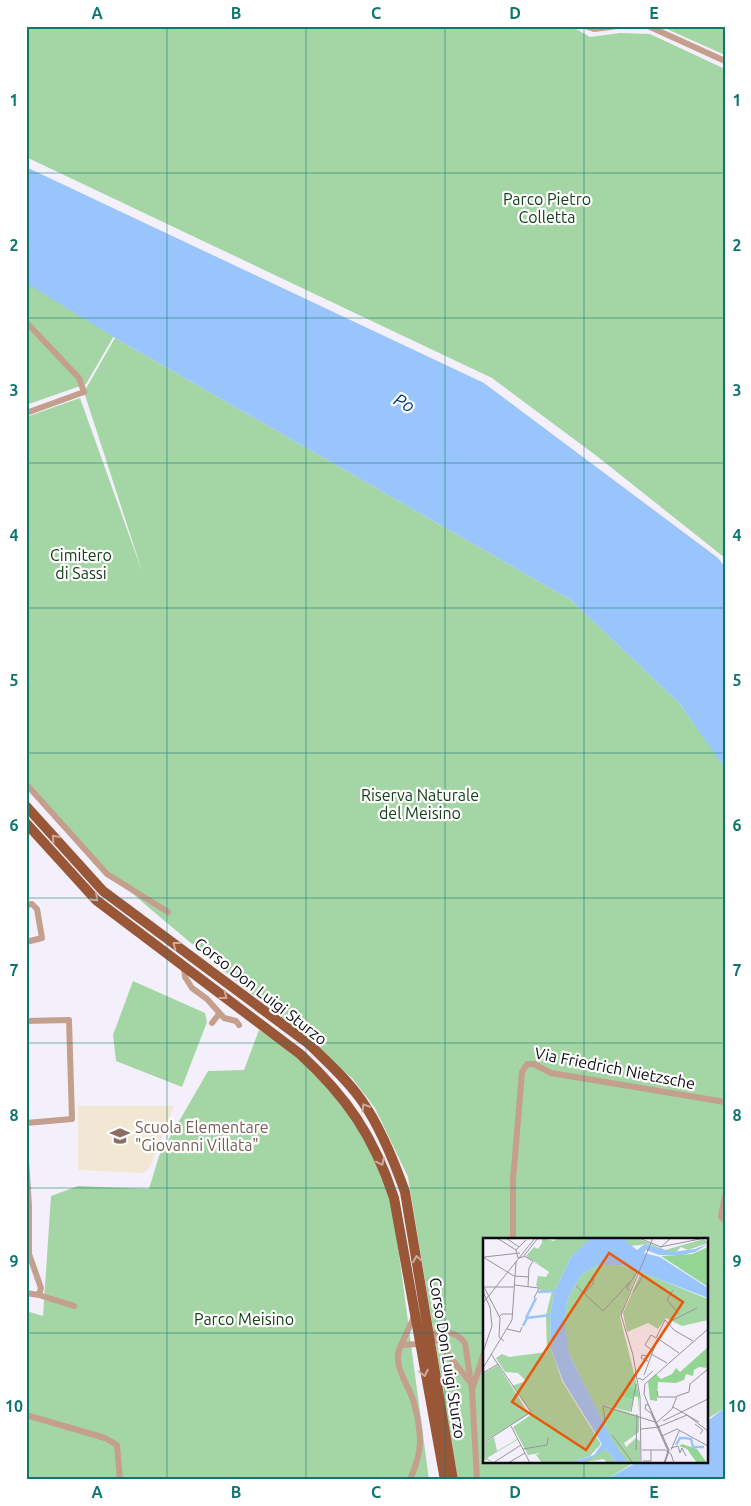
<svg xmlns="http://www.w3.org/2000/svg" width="751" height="1506" font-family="Ubuntu,sans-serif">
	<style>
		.education { fill: #f2e7d2 }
		.green { fill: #a4d5a4 }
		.water { fill: #99c4fc }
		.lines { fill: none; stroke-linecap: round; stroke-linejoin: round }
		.minor { stroke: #c59f8e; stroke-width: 6 }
		.primary { stroke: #995738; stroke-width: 10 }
		.oneway { stroke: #ccab9c }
		.grid { fill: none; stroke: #0f766e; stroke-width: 1; stroke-opacity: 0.55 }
		.labels { text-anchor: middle; stroke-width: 4.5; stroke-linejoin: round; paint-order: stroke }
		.park-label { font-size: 16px; fill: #124117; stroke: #fff }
		.street-label { font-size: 16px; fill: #0e0b14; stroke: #fff }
		.education-label { font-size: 16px; fill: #785e54; stroke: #fff; text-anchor: start }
		.water-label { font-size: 18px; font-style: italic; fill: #033c78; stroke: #fff }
		.inset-river { fill: none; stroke: #99c4fc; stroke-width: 2.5 }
		.inset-road { fill: none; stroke: #98949f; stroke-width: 1 }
		.view { fill: #e8590c; fill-opacity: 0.15; stroke: #e8590c; stroke-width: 2.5 }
		.inset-edge { fill: none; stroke: #0e0b14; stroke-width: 2.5 }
		.neatline { fill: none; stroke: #0f766e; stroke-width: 2 }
		.grid-label { font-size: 16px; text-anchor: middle; font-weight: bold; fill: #0f766e }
	</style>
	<rect width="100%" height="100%" fill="#f4f0fb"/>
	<path class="education" d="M78,1106H174L150,1167L143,1173L78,1170Z"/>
	<path class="green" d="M26,26H571L590,37L620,33L650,34L725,69V558L598,457L492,378L26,157Z
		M660,26H725V55Z
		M26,273L118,329L86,384L26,405Z
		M115,338L571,600L681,705L725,768V1408L707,1419V1240H485V1462H635L606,1480H458L408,1177L375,1108L352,1078L148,907L106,870L26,785V417L80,398L143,574L84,392Z
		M133,981L205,1013L207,1022L182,1087L116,1061L113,1035Z
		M259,1030L287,1048L334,1093L370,1147L392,1201L429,1480H26V1311L43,1316L51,1196L78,1186L149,1189L159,1156L208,1071L244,1070Z"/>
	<path class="water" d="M26,167L484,383L718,558L725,567V769L681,705L571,600L115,338L26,283Z
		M725,1408V1480H606L637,1462H707V1421Z"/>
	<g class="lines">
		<path class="minor" d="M585,26L594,29L618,26
			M648,26L725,61
			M26,322L79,378L84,392L26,413
			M26,784L107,874L168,912
			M26,905L32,904L37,909L42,938L26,942
			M184,967L185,977L192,988L207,999L224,1018L236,1021L239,1025
			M26,1021L69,1020L72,1119L26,1123
			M212,1023L219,1014
			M26,1159L29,1206V1254L41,1288L39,1295L26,1293
			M725,1195L721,1217L725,1221
			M513,1240V1180L522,1072L527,1064H534L551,1073L725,1102
			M39,1295L74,1306
			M414,1317L401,1345L419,1344
			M430,1334C445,1332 455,1330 465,1343L472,1390L477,1480
			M430,1334L436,1339L469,1381
			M401,1345C391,1363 407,1382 413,1400C417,1413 420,1429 420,1442C420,1455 415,1468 410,1480
			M472,1390L485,1350
			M26,1415L105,1438L117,1445L120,1480"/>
		<path class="primary" d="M26,806L103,891L309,1044C327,1062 347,1079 362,1101C381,1128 394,1161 405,1192L453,1480
			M26,823L96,900L300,1054C347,1097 374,1137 394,1198L445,1480"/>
	</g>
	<defs><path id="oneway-chevron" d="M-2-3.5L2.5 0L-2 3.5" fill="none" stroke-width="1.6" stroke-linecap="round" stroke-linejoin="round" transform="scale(1.25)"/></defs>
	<g class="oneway">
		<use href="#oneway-chevron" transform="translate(55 838) rotate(-132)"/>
		<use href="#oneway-chevron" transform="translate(95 898) rotate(43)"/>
		<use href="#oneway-chevron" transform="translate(176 945) rotate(-143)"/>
		<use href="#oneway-chevron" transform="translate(224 996) rotate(37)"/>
		<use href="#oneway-chevron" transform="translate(365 1107) rotate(-122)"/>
		<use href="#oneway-chevron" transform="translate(381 1162) rotate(65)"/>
		<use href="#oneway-chevron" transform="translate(417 1259) rotate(-100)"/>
		<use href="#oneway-chevron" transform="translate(424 1373) rotate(79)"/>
	</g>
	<path class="grid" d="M167,26V1480M306,26V1480M445,26V1480M584,26V1240M26,173H725M26,318H725M26,463H725M26,608H725M26,753H725M26,898H725M26,1043H725M26,1188H725M26,1333H485M707,1333H725M584,1462V1480"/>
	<defs>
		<symbol id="school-bare" viewBox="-9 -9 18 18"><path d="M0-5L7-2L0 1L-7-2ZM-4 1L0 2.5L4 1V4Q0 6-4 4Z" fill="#8d6e63" stroke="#fff" stroke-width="2.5" paint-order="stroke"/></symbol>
	</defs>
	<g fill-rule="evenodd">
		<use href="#school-bare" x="106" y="1122" width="28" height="28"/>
	</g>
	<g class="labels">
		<g class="park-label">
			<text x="547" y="205">Parco Pietro<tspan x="547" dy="18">Colletta</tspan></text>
			<text x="81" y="561">Cimitero<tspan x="81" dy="18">di Sassi</tspan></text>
			<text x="420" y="801">Riserva Naturale<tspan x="420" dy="18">del Meisino</tspan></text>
			<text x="244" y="1325">Parco Meisino</text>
		</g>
		<g class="street-label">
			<text transform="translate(261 991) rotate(38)" y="6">Corso Don Luigi Sturzo</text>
			<text transform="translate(615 1068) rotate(11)" y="6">Via Friedrich Nietzsche</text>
			<text transform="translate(448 1358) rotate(81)" y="6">Corso Don Luigi Sturzo</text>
		</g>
		<g class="education-label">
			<text x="135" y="1133">Scuola Elementare<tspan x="135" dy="18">"Giovanni Villata"</tspan></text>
		</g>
		<g class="water-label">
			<text transform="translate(404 403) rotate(28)" y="6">Po</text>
		</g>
	</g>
	<g transform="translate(483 1238)">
		<rect width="225" height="225" fill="#f4f0fb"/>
		<path d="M59,0L71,3L75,0L109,1L88,19L72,52L67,77L68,111L79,143L118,206L107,218L85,225H59L53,217L57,215L45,217L30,189L49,176L29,148L43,143L35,135L22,134L13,120L19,116L26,119L64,114L63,77L69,53H58L53,47L55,38L63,39L66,34L43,18L51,9L55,11L59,5ZM139,0H154L182,12L221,1L225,5L205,12L198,9L193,14H184L164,6L148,8ZM115,27H138L155,33L137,79L155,151L142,147L139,159L150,162L147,174L121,167L156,178V194L141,205L143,209L153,200L157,203V225H144L131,207L86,116L81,99V80L86,57L99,36ZM158,34L225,61V82L199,88L183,80L175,91L165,85L144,94L140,75ZM15,127L46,176L0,204V136ZM11,199L14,213L34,201V202L4,220L10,224L0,221V206ZM123,211L134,225H124L121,221L97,225Z" fill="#a4d5a4"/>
		<path d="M225,9V49L178,18L209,16ZM225,109V130L216,129L211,132L210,138L203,136L201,142L193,145L175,144L174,163L167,162L165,144L173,136L178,141L189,136L193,130L197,134ZM142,147L155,151L156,158L155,174V159L151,158L150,162L139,159ZM199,206L214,211L224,225H214L204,211L196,208Z" fill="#93d694"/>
		<path d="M108,0H139L154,12L162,6L189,14L212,11L225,6L212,14L199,17H176L163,12L161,15L177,19L225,50V60L139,27H115L99,36L86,57L81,80L86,116L130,204L145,225H134L123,211L103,223L85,225L111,217L119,206L80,143L68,111L67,77L72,52L88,19Z" fill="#99c4fc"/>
		<path class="inset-river" d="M55,54L73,53M43,80L53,60M40,88L44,80L67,77M193,207L197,200H202L208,201L210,209H221"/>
		<path class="inset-road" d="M14,0L33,12M23,0L36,9M156,0L178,9L188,0M43,2L33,12L35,20L40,19L55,0M177,9L222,0M41,18L50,23L46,30L45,48M0,19L31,38L46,39M1,19L37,15M0,47L17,80L16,99L21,103M31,47L56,50L51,60M93,48L120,73L146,45M2,49H31M190,52L184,62L196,76M146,53L144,49L154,34L160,38L150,54M0,54L7,69L9,88L0,114M101,56L110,46L111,40M0,65L52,0M16,79L19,76H30M186,84L214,70M24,91L37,94L39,89M173,100L182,82L191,92L210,103M174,100L196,115M169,112L162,107L168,97L173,100M168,116L184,125M164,118L159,117L158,120L165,123M0,130L29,82L33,24M0,135L15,126M161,137L174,102M155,140L160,142L170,133M174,153L175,159H193M190,169L216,184M148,174L153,146M122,183L120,168L172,184M180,183L225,161M173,184L186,213L181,225M173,185L189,171L194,158L206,154L207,146L225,131M173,185L161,156L162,146L225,91M212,186L220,192L217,196M28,188L47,225M175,189L204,177L225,193M158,191L177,189M194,191L225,208M129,197L150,225M179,198L194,191M0,205L48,174L8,116M188,210L195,208L197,215L199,210L203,218M40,211L64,207L65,199M153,212L154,176M159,212H182L188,216L191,225M188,212L196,193M160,223H168V212M10,225L38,207M25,225L42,215M158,225L157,159L150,117L138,77L170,0M181,225L185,213L168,175L162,171L163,166L166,168L186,212L182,225"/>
		<path class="view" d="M126,15L200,64L103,212L29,164Z"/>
		<rect width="225" height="225" class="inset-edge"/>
	</g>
	<rect width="751" height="1506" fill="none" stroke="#ffffff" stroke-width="55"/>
	<rect x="28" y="28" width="696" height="1450" class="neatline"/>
	<g class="grid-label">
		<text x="97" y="19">A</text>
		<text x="236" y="19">B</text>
		<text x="376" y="19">C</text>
		<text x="515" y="19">D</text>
		<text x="654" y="19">E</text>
		<text x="14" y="106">1</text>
		<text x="737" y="106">1</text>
		<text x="14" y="251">2</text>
		<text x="737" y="251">2</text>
		<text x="14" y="396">3</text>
		<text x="737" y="396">3</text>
		<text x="14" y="541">4</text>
		<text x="737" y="541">4</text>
		<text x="14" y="686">5</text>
		<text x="737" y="686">5</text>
		<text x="14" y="831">6</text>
		<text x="737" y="831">6</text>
		<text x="14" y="976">7</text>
		<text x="737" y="976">7</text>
		<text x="14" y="1121">8</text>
		<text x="737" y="1121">8</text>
		<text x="14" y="1267">9</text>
		<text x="737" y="1267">9</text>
		<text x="14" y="1412">10</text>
		<text x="737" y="1412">10</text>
		<text x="97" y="1498">A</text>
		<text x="236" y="1498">B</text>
		<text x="376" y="1498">C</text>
		<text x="515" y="1498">D</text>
		<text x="654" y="1498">E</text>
	</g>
</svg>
